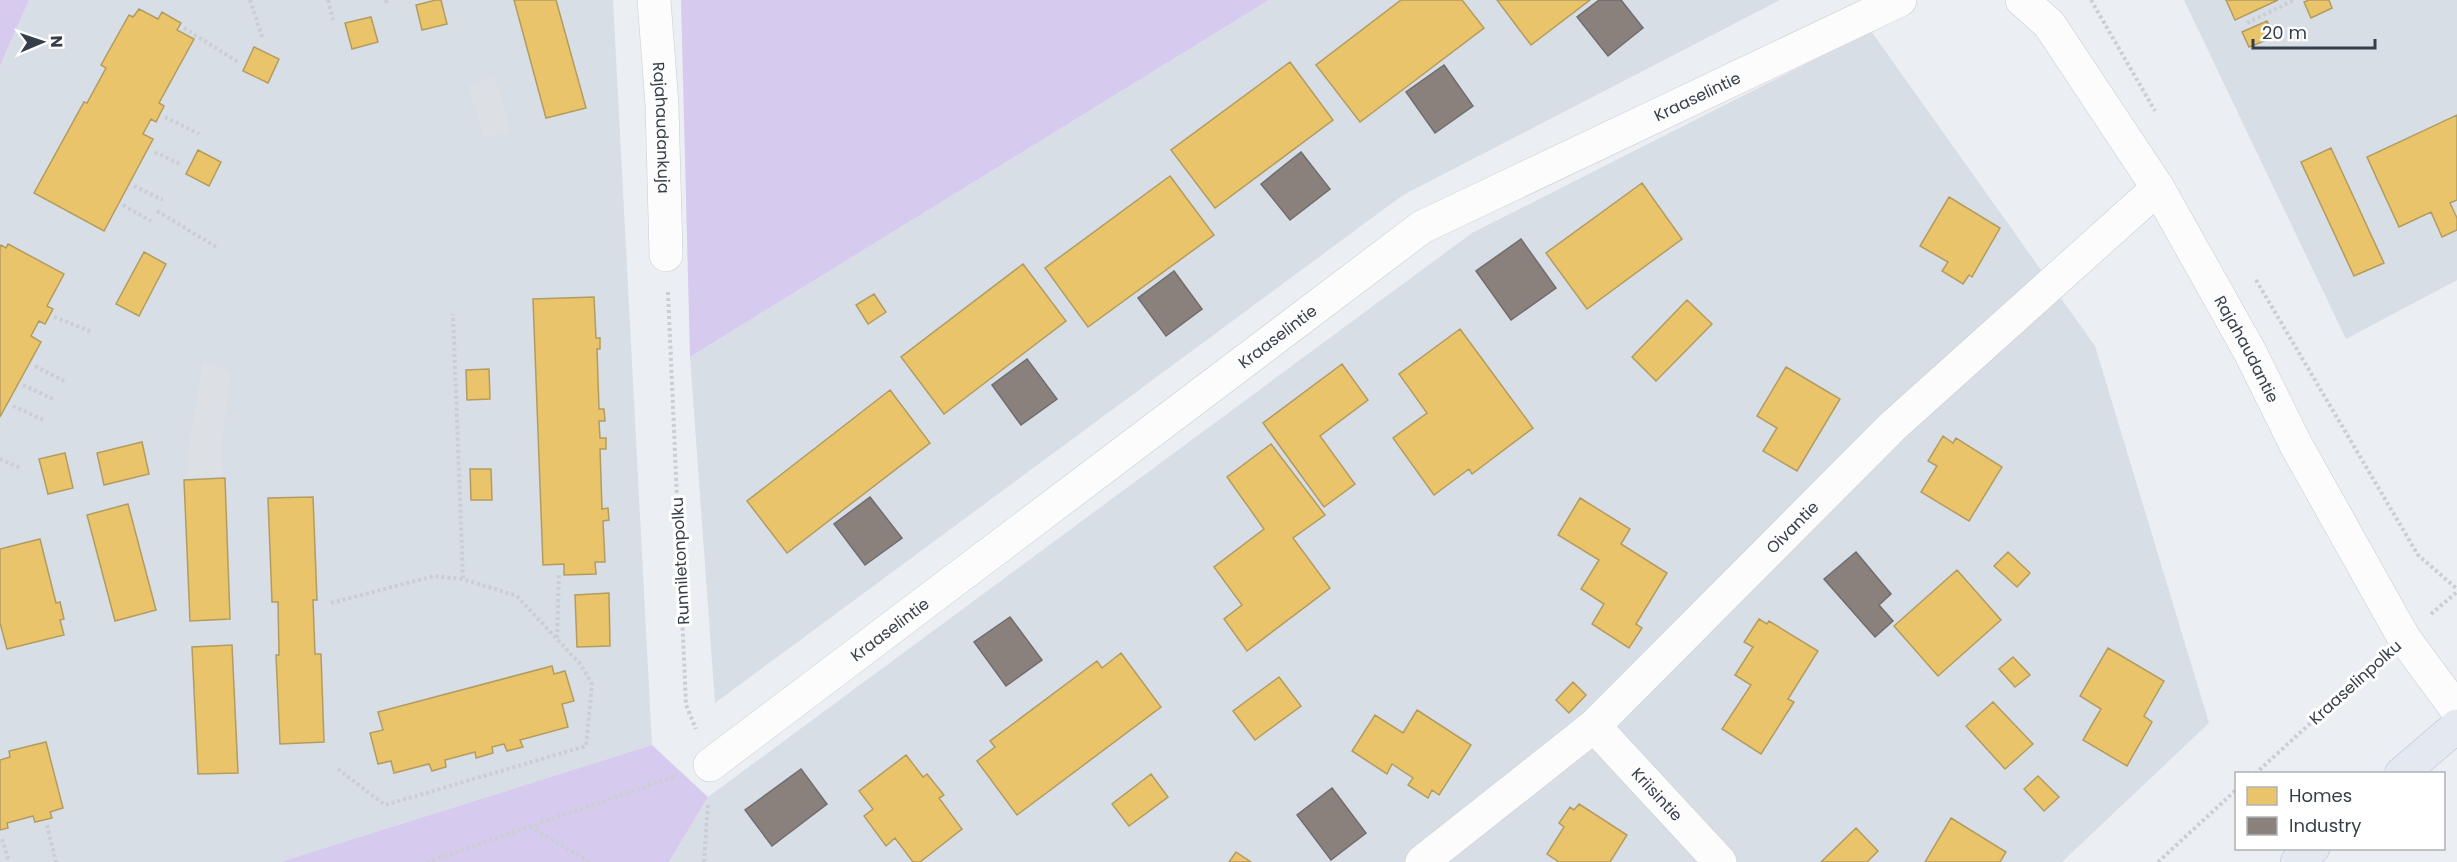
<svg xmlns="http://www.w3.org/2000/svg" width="2457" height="862" font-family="Poppins,sans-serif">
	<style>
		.residential { fill: #d8dee6 }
		.green { fill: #d6cbee }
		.parking { fill: #dcdfe4 }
		.homes { fill: #e9c46a; stroke: #b39c60; stroke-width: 1.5 }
		.industry { fill: #8a817c; stroke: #716d6d; stroke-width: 1.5 }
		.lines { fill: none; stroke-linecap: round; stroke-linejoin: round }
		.minor-casing { stroke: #c8ccd0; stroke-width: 34 }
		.major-casing { stroke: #b7c3d5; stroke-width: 34 }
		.path { stroke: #cbced2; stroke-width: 4; stroke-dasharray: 3 3; stroke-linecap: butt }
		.minor { stroke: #fcfcfd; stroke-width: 33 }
		.major { stroke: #e4e9f1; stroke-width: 33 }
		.labels { text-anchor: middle; stroke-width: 6; stroke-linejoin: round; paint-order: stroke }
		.street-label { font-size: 16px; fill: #363f49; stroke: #fff }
	</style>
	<rect width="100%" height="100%" fill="#ebeef2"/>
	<path class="residential" d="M29,0H613L652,745L280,862H0V66Z
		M1269,0H1780L1403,195L715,703L690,357Z
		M2184,0H2457V280L2346,339Z
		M1871,31L2095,346L2209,723L2062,862H669L708,797L1472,233Z"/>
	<path class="green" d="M0,0H29L0,66Z
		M681,0H1269L690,357Z
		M652,745L708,797L669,862H280Z"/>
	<path class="parking" d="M495,77L510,131L484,138L468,84Z
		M203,362L231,372L221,448L223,476L189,478L187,457Z"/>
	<path class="homes" d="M436,0H441L447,24L422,30L416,5Z
		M514,0H556L586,108L546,118Z
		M1401,0H1462L1484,28L1360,122L1316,65Z
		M1497,0H1590L1531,45Z
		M2226,0H2278L2235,20Z
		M2309,0H2329L2332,8L2311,18L2304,2Z
		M139,9L158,19L162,12L181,23L177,30L194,39L159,103L164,106L156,122L151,119L143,134L153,139L104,231L34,193L84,102L87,103L106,68L101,65L129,15L133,17Z
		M371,17L378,42L352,49L345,23Z
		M2267,21L2274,37L2249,47L2242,32Z
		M254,47L279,59L268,83L243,71Z
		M1290,62L1333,120L1215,208L1171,150Z
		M2457,115V200L2450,203L2457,218V230L2442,237L2431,212L2399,227L2367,157Z
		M2331,148L2384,263L2354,276L2301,162Z
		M198,150L221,162L209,186L186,174Z
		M1170,176L1214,235L1088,327L1045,268Z
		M1642,183L1682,239L1587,309L1546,253Z
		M1949,197L2000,228L1972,277L1969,275L1963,284L1942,271L1948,262L1920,246Z
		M8,244L64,274L47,306L53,309L45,324L39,321L31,336L41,342L0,417V248L1,245L6,248Z
		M144,252L166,264L139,316L116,304Z
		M1023,264L1066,321L944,414L901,357Z
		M874,294L886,312L868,324L856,305Z
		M594,297L596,338H600V349H597L599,409H604L605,421H599L600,438H606V449H600L602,509L608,508L609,520L603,521L605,562H595L596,574L564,575V564L543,565L533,299Z
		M1687,300L1712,324L1656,381L1632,357Z
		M1460,329L1533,428L1472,474L1469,469L1434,495L1393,438L1427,413L1399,374Z
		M1342,364L1368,400L1320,436L1355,484L1324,507L1263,423Z
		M1786,367L1840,399L1797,471L1763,451L1777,428L1757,416Z
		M489,369L490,399L467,400L466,370Z
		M890,390L930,443L787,553L747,501Z
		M1943,436L1953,443L1956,438L2002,467L1969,521L1921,492L1937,466L1928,461Z
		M142,442L149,474L104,485L97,453Z
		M1271,444L1325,515L1293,538L1330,588L1247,651L1224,619L1242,605L1214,567L1264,529L1227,477Z
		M65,453L73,488L48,494L39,459Z
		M470,469H491L492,500H471Z
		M225,478L230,619L190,621L184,480Z
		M313,497L317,600H313L315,654H321L324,742L280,744L276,655H279L278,602H272L268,498Z
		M1580,498L1630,529L1621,544L1667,573L1636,624L1642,628L1629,648L1592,624L1604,604L1581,589L1599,560L1558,535Z
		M128,504L156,610L115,621L87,515Z
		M40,539L56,603L60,602L64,619L60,620L64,635L7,649L0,623V549Z
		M2008,552L2030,573L2017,587L1994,566Z
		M1957,570L2001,620L1938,676L1894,626Z
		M609,593L610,646L577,647L575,595Z
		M1759,619L1767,624L1769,621L1818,651L1788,699L1794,702L1761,754L1722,729L1751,685L1735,675L1753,647L1744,642Z
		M232,645L238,773L198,774L192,647Z
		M2108,648L2164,681L2144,716L2152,722L2127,766L2083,740L2101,709L2080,696Z
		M1121,653L1161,707L1017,815L977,761L995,747L990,741L1097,661L1102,668Z
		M2013,657L2030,675L2015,687L1999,669Z
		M552,666L554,674L565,671L574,701L562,704L568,727L520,740L523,747L507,751L504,744L492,747L493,753L476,758L475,752L445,760L446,767L432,771L429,764L394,773L391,761L378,764L370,733L383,730L378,712Z
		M1279,677L1301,706L1255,740L1233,711Z
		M1573,682L1586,695L1569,713L1556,700Z
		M1993,702L2033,744L2005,769L1966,726Z
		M1417,710L1471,745L1439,795L1432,790L1428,798L1408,785L1413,778L1392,764L1387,774L1352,751L1375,715L1403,733Z
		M46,742L63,808L50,812L52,818L35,822L33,816L7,823L8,828L0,830V760L10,757L9,751Z
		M906,755L923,777L927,774L944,795L939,798L962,829L920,862H913L895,838L886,846L864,816L873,809L859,791Z
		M1151,774L1168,797L1129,826L1112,804Z
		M2038,776L2059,797L2044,811L2024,789Z
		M1579,804L1627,835L1610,862H1559L1547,854L1564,827L1559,823L1570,807L1574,810Z
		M1951,818L2006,852L2000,862H1925Z
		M1856,828L1878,851L1867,862H1821Z
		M1236,852L1251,862H1229Z"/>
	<path class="industry" d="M1599,0H1621L1643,28L1608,56L1577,17Z
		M1444,65L1473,106L1435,133L1406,92Z
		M1301,152L1330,189L1290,220L1261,184Z
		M1521,239L1556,288L1511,320L1476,271Z
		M1174,271L1202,309L1166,336L1138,298Z
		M1027,359L1057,399L1021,425L992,385Z
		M870,497L902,538L865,565L834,524Z
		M1856,552L1891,594L1879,605L1893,621L1875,637L1824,579Z
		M1010,617L1042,660L1006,686L974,642Z
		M801,769L827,804L772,846L745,810Z
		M1332,788L1366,833L1331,860L1297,815Z"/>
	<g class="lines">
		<defs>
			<g id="minor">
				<path id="s1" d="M654,0L662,105L666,255"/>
				<path id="s2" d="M2022,0L2049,24L2158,188L2250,352L2296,445L2404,638L2457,710"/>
				<path id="s3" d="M1594,726L1720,862"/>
				<path id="s4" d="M710,765L1422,227L1900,0"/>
				<path id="s5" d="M1422,862L1594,726L1893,426L2158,188"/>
			</g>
			<path id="major" d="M2401,774L2457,726
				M2297,862L2313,848"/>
		</defs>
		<use href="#minor" class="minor-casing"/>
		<use href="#major" class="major-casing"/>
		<path class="path" d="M250,0L263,39
			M328,0L333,20
			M386,0L387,4
			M2091,0L2155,111
			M2247,23L2294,0
			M184,28L238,62
			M165,117L199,134
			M155,152L182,165
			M134,186L163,200
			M123,205L151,221
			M157,211L218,248
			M2256,280L2418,555L2457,589
			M668,292L686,705L696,729
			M54,317L92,332
			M35,366L64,381
			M23,385L55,400
			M13,406L44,420
			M0,459L21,468
			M331,603L434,576L463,579
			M2431,614L2457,592
			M557,638L559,572
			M338,769L385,805L586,746L592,684L581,665L517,596L463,579L453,314
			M2255,774L2376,663
			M47,825L56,862
			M530,827L590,862
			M2,839L9,862
			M427,862L676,776
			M704,862L708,803
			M2158,862L2236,790"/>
		<use href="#minor" class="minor"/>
		<use href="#major" class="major"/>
	</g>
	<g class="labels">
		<g class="street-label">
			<text dy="6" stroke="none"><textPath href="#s4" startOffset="1197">Kraaselintie</textPath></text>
			<text dy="6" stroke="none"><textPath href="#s1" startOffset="128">Rajahaudankuja</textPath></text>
			<text dy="6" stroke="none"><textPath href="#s4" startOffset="711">Kraaselintie</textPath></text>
			<text dy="6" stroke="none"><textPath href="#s2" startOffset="417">Rajahaudantie</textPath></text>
			<text dy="6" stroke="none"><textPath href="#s5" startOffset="500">Oivantie</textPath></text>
			<text transform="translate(680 561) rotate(-93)" y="6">Runniletonpolku</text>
			<text dy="6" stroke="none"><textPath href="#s4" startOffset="225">Kraaselintie</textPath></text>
			<text transform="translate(2355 682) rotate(-42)" y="6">Kraaselinpolku</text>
			<text dy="6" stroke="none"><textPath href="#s3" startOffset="93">Kriisintie</textPath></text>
		</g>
	</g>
	<rect x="2235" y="772" width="210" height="78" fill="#ffffff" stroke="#afb2b6" stroke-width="1.5"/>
	<rect x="2247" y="787" width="30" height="18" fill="#e9c46a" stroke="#afb2b6" stroke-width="1.5"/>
	<text x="2289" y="802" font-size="18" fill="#363f49">Homes</text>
	<rect x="2247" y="817" width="30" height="18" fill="#8a817c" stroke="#afb2b6" stroke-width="1.5"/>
	<text x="2289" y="832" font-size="18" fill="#363f49">Industry</text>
	<g transform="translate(42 42) rotate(88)" stroke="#ffffff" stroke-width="4.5" paint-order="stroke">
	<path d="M0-4.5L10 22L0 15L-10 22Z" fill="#363f49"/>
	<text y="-9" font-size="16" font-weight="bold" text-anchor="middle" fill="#363f49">N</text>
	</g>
	<path d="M2253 39v9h122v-9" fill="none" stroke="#363f49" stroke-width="3"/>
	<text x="2262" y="39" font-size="18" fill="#363f49" stroke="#ffffff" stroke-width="4.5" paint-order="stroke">20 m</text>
</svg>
